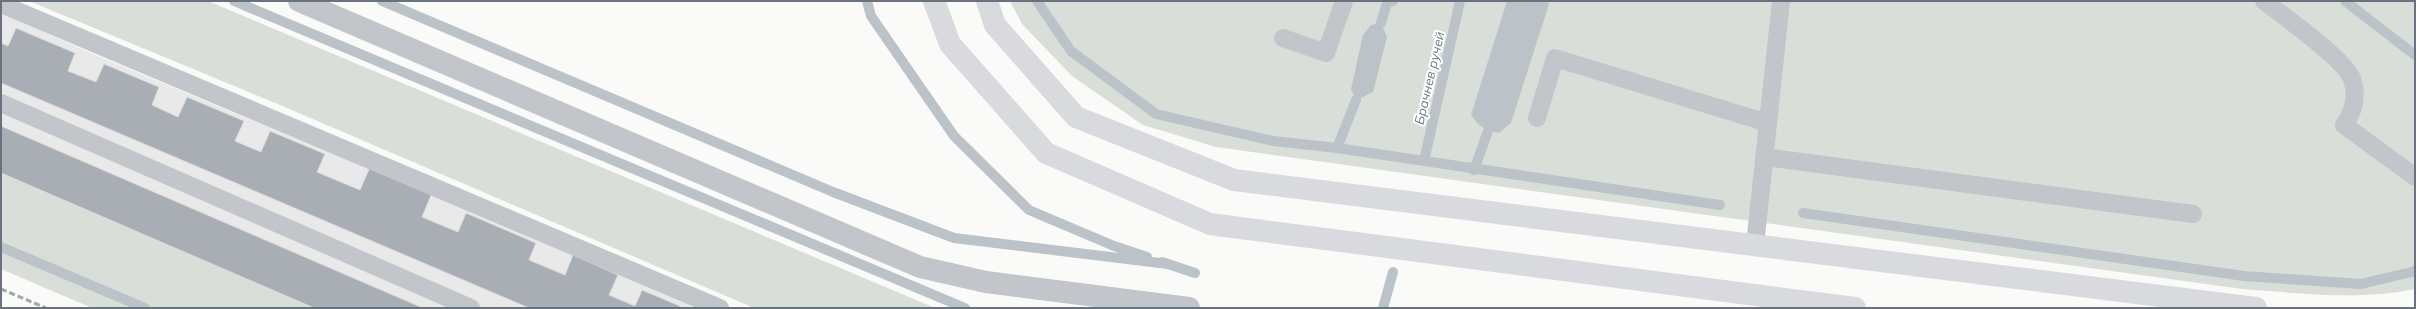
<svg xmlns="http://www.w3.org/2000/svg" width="2416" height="309" font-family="Mulish,sans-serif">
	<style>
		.built { fill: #e8e9e8 }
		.green { fill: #d9ded8 }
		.water { fill: #bbc3c8 }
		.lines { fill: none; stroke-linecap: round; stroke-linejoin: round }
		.stream { stroke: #bbc3c8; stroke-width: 10 }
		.building { fill: #a8aeb4; stroke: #dcdcda }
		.lane { stroke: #c2c5c9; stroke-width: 18 }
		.street { stroke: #c2c5c9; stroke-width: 22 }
		.secondary { stroke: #d8dade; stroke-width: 22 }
		.rail { stroke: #a2a7ad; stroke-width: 3; stroke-dasharray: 6 3; stroke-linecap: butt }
		.labels { text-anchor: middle; stroke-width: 4; stroke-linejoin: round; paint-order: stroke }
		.water-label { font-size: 13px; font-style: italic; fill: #69777f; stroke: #fff }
	</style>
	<rect width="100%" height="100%" fill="#fafaf8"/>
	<path class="built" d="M1,13L91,53L701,308H314L1,173Z"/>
	<path class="green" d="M29,1H208L935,308H754L280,105Z
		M1010,1H2415V289C2359,301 2299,293 2242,289L1216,147L1143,125L1072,76L1022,24Z
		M1,173L314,308H92L1,269Z"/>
	<path class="water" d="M1507,1H1547L1549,4L1511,123L1499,133C1485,130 1479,127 1471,115Z
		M1381,23L1387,37L1373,92L1356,100L1351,89L1363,35L1371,25Z"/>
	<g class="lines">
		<path class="stream" d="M234,1L965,308
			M382,1L833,192L954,238L1168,264
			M867,1L871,16L954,136L1029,210L1114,246L1147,257
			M1037,1L1071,51L1156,114L1273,141L1337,148L1720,205
			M2345,1L2415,55
			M1381,23L1387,3L1393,1
			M1337,148L1356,100
			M1424,161L1460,1
			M1474,170L1488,131
			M1803,213L2244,276L2361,284L2415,271
			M1,247L145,308
			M1162,262L1195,273
			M1383,308L1393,272"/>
	</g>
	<path class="building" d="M16,28L75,53L68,71L96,82L104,64L159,87L152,105L178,117L187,97L244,121L235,141L261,152L270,131L325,154L317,172L360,190L370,167L432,193L422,217L458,232L466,213L536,243L529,260L565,275L573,255L618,275L609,295L635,306L642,290L680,306L679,308H529L1,83V43L8,46Z
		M1,126L423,308H314L1,173Z"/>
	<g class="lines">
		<path class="lane" d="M2264,1C2283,16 2345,59 2352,79C2358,96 2354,111 2344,125L2415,177
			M1,4L720,308
			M1283,38L1326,53L1344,1
			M1,103L471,308
			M1537,118L1555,58L1768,123
			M1765,157L2193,214
			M1755,245L1781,1"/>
		<path class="street" d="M299,1L920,267L986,282L1189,308"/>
		<path class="secondary" d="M934,1L950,44L1046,153L1210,224L1855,308
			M987,1L995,25L1076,117L1234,180L2256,308"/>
		<path class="rail" d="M1,289L46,308"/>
	</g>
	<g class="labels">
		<g class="water-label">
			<text transform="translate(1429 78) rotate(-77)" y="5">Брачнев ручей</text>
		</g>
	</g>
	<rect width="2416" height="309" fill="none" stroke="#68737f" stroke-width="4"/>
</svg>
